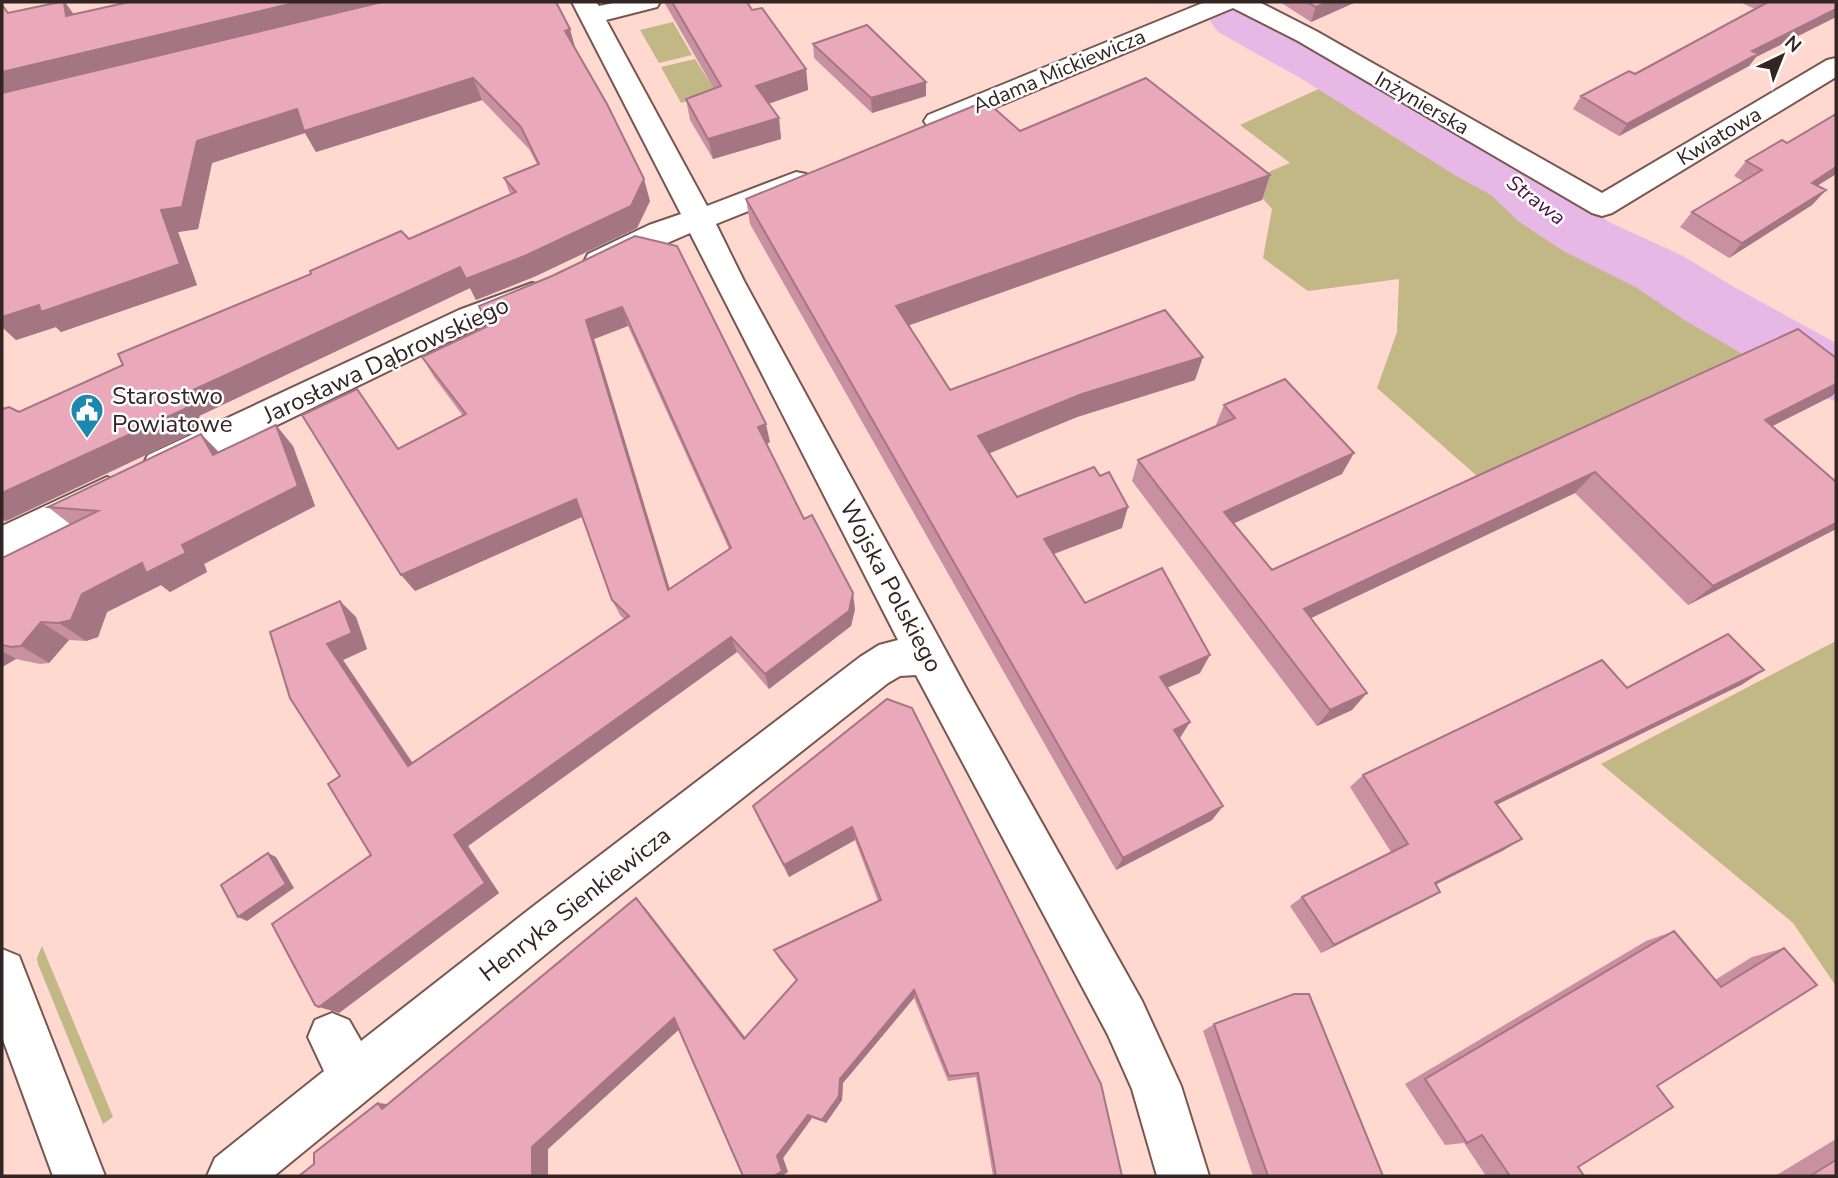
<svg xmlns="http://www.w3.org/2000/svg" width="1838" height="1178" font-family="'Nunito Sans',sans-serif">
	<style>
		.green { fill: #c1b886 }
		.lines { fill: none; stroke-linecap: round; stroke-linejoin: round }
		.river { fill: #e7b7e5; fill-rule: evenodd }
		.minor-casing { stroke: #77574f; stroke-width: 4 }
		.minor { fill: #fff; fill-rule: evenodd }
		.wall { fill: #c990a1; fill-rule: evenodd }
		.shaded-wall { fill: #a47683 }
		.building { fill: #eaa8bb; stroke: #a47683; stroke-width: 2; fill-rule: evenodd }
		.labels { text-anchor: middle; stroke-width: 5; stroke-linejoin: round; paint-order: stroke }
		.far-street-label { font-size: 21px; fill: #332522; stroke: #fff }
		.far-water-label { font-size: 21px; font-style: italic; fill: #4a124a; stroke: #fff }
		.street-label { font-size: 24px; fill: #332522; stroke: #fff }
		.poi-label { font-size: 24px; fill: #332522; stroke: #fff; text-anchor: start }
	</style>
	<rect width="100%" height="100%" fill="#ffd8cf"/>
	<path class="green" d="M673,22L692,55L659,63L640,30Z
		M695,59L717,93L681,103L661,67Z
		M1325,86L1757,349L1477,476L1377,388L1397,332L1399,279L1308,291L1263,258L1272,209L1247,181L1290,163L1240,125Z
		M1836,641V986L1793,923L1601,764Z
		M42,946L113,1117L103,1124L38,964L37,958Z"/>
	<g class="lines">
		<path class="river" d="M1237,5L1256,10L1342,55L1498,148L1535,167L1562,191L1609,222L1683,256L1734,287L1836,343V401L1811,394L1686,321L1637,288L1565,252L1518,221L1491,195L1456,176L1302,79L1218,32L1210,21L1218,10Z"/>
		<defs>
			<path id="minor" d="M572,2H596L599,6L618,2H660L657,7L606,20L707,206L796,172L806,174L811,181L806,188L716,224L744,281L966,688L1142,1001L1181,1086L1209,1176H1157L1132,1089L1108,1035L916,675L900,676L888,683L563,940L274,1176H207L215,1158L324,1071L308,1037L315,1020L332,1013L349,1020L361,1041L531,908L860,657L879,645L898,640L690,233L599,273L588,270L584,262L588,254L649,225L681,214Z
				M1205,2H1259L1316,31L1602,193L1827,60L1836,58V77L1612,213L1602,216L1592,213L1298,41L1233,8L948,127L938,130L928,127L924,121L928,115Z
				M532,283L543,286L548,294L543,302L481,326L174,475L161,479L148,475L143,465L148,455L459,310Z
				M107,477L120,482L125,492L120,502L2,559V526Z
				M2,949L19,956L105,1176H53L2,1037Z"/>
		</defs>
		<use href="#minor" class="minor-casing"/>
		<use href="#minor" class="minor"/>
	</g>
	<path class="wall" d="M664,2H747L752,10L806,69L808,90L768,104L779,118L781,139L713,159L690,120L686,99L714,89Z
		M1280,2H1356L1311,22Z
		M1740,2H1836V17L1756,57L1749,66L1619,136L1573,109L1581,96L1635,74L1755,9Z
		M2,5L8,13L74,14L576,50L650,201L637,228L536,276L476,300L470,288L199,416L205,427L6,521H2V409L19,412L510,194L504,178L537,164L529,149L482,100L316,152L305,133L212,163L198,229L178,232L197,285L61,332L56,327L16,340L2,327Z
		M813,44L926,96L872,113L814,58Z
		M1836,114V174L1817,186L1826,190L1812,205L1729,258L1680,227L1692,212L1743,181L1734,176L1746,161L1787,143Z
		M1020,131L1270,175L1262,200L908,325L950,390L1195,380L1077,417L989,453L1017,497L1122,528L1054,554L1085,603L1200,673L1167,688L1180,739L1212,820L1116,870L750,224L746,199Z
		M635,236L770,442L767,444L804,519L855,609L851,626L769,689L737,652L468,846L499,893L339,1013L371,855L340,776L290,698L356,617L367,649L343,660L413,763L624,619L620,615L612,600L582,517L415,591L463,416L434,377L422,357L488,326L552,276ZM628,326L729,549L669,589L594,339Z
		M1836,358V392L1832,396L1772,426L1836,482V529L1688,605L1575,493L1311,618L1352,710L1317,726L1132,481L1138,460L1215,427L1224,405L1342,474L1234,523L1272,570Z
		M201,434L219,452L293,446L315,506L204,564L207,572L170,592L161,585L107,612L98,637L86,641L69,640L49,663L40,664L16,659L2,667V558L71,525L48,507Z
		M1764,670L1741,685L1496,804L1504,850L1435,885L1424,901L1321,953L1290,906L1302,897L1391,852L1350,787L1363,775L1627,688Z
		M887,699L1122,1176H993L976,1077L948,1081L914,998L843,1083L842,1100L826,1123L812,1118L783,1158L788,1172L679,1029L548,1149V1176H299L314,1164L378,1103L387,1104L636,898L646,909L745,1038L797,981L779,959L774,950L878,901L855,840L789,877L759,820L753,806Z
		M1674,931L1715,980L1752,957L1784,948L1657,1086L1578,1167L1584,1176H1486L1464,1143L1445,1145L1405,1084L1646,941Z
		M1214,1024L1383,1176H1253L1203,1031Z
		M1836,1139V1176H1775Z"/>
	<path class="shaded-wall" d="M64,2H65L80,23L66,16Z
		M298,2H400L2,98V72Z
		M1328,2H1356L1311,22L1316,7Z
		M1836,9V17L1756,57L1749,66L1619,136L1627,124L1752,51Z
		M570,29L576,51L565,31Z
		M806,69L808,90L759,107L756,86Z
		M473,78L482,100L316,152L305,133L212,163L198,229L178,232L197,285L61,332L56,327L16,340L2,327V317L39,305L161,210L197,141L297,109Z
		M926,82V96L872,113L871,98Z
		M779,118L781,139L713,159L708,139Z
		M1836,167V174L1799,197L1812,183Z
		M1270,175L1262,200L896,330V306Z
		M644,179L650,201L637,228L536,276L476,300L470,288L199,416L205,427L6,521L2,518V493L180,396Z
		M1826,190L1812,205L1729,258L1742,243Z
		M622,307L628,326L594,339L675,606L668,590L586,320Z
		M1203,357L1195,380L1077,417L976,459L978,436L1082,394Z
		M1836,384V392L1832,396L1741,442L1765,420Z
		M766,424L770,442L762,445L758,427Z
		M276,425L293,446L315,506L204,564L207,572L170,592L161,585L107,612L98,637L86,641L59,623L82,594L142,563L182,545Z
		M201,434L221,455H213Z
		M1354,453L1342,474L1215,532L1224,512Z
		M1595,472L1575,493L1292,627L1304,609Z
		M576,499L584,516L415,591L401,575Z
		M1128,507L1122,528L1040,559L1044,539Z
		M1836,523V529L1688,605L1713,586Z
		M853,593L855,609L851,626L769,689L765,674Z
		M340,601L356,617L367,649L343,660L423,779L408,766L327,644Z
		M41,622L69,640L49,663L21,646Z
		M731,637L737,652L468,846L499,893L339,1013L319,1007L454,835Z
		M2,651L16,659L2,667Z
		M1210,655L1200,673L1152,694L1160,677Z
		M1764,670L1741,685L1478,814L1495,802Z
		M1367,693L1352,710L1317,726L1330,710Z
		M1190,722L1180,738L1165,746L1174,730Z
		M1223,806L1212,820L1116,870L1123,858Z
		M852,827L855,840L789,877L784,865Z
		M1522,839L1504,850L1419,893L1435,883Z
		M268,853L276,857L294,888L247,921L238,917Z
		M1440,892L1424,901L1321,953L1334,945Z
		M636,898L646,909L751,1045L744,1039Z
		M914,990V998L843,1083L842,1100L826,1123L822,1120L840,1079Z
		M674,1018L684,1025L548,1149V1176H532V1147Z
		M378,1103L400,1106L382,1109Z
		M808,1115L812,1118L783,1158L788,1172L782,1176H774L777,1156Z"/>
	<path class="building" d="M60,2H64L66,16L129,2H298L2,72V5L8,13Z
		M382,2H556L570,29L565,31L607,104L644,179L631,206L527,255L466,279L460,267L180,396L187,408L2,493V409L9,407L19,412L123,365L118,354L311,274L310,271L401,231L409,239L516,192L504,178L539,164L521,127L473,78L304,131L297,109L197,141L182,207L161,210L180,264L41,312L39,305L2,317V93Z
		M672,2H747L752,10L762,8L806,69L756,86L779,118L708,139L686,99L721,86Z
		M1307,2H1328L1316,7Z
		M1768,2H1836V9L1752,51L1758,54L1627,124L1581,96L1629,71L1635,74Z
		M867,25L926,82L871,98L813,44Z
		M1146,78L1270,175L896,306L950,390L1165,310L1203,357L1082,394L978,436L1017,497L1094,467L1100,476L1109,472L1128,507L1044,539L1085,603L1162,568L1210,655L1160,677L1190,722L1174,730L1223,806L1123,858L746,199L986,101L1020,131Z
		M1836,114V167L1812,183L1826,190L1742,243L1692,212L1762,170L1746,161L1782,140L1787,143Z
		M635,236L677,246L766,424L758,427L804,519L812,515L853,593L849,611L765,674L731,637L454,835L485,883L319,1007L315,1005L272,924L371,855L328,784L340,776L290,698L270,632L340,601L352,633L327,644L408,766L629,616L612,600L576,499L401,575L302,415L357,389L398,449L466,414L422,357L488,326L479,306L552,276ZM622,307L731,548L668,590L586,320Z
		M1798,329L1836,358V384L1765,420L1836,482V523L1713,586L1595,472L1304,609L1367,693L1330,710L1138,460L1235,418L1224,405L1285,379L1354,453L1224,512L1272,570Z
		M276,425L298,486L182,545L186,553L146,573L142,563L82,594L71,620L59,623L41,622L21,646L11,647L2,645V558L98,511L48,507L201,434L213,455Z
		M1728,634L1764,670L1495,802L1522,839L1435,883L1440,892L1334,945L1302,897L1408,844L1363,775L1602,660L1627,688Z
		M887,699L912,708L1101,1084L1122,1176H996L978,1073L949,1076L914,990L840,1079L839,1096L822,1120L808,1115L777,1156L782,1171L774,1176H743L674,1018L532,1147V1176H299L314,1164V1153L378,1103L382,1109L636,898L744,1039L797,980L774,950L881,900L852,827L784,865L753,806Z
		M268,853L286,884L238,917L221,885Z
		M1674,931L1721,987L1784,948L1817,985L1657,1086L1673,1107L1578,1167L1584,1176H1510L1482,1135L1467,1143L1425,1079Z
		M1294,994H1309L1383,1176H1268L1214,1024Z
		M1836,1160V1176H1810Z"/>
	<defs>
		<symbol id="civic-pin" viewBox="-11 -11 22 30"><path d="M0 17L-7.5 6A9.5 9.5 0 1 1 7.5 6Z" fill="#1c87af" stroke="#fff"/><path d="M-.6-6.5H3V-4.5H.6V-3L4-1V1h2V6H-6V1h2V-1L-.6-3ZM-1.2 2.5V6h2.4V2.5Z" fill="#fff"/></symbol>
	</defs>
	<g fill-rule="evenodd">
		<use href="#civic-pin" x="68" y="391" width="38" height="52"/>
	</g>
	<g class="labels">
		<g class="far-street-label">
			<text transform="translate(1059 71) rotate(-23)" y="7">Adama Mickiewicza</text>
			<text transform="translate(1422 103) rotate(30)" y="7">Inżynierska</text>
			<text transform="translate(1719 136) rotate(-31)" y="7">Kwiatowa</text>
		</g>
		<g class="far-water-label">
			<text transform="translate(1536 200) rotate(37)" y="7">Strawa</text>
		</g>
		<g class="street-label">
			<text transform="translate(386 360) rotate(-25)" y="8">Jarosława Dąbrowskiego</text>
			<text transform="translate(891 586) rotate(62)" y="8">Wojska Polskiego</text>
			<text transform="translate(575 904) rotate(-38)" y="8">Henryka Sienkiewicza</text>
		</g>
		<g class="poi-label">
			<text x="112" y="404">Starostwo<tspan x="112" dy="28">Powiatowe</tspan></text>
		</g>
	</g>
	<rect width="1838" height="1178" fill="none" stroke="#332522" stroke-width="7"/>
	<g transform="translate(1782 56) rotate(43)" stroke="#ffffff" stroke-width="5" paint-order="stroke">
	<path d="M0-5L12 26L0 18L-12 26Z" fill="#332522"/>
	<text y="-10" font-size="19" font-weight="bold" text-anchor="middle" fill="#332522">N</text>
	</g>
</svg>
